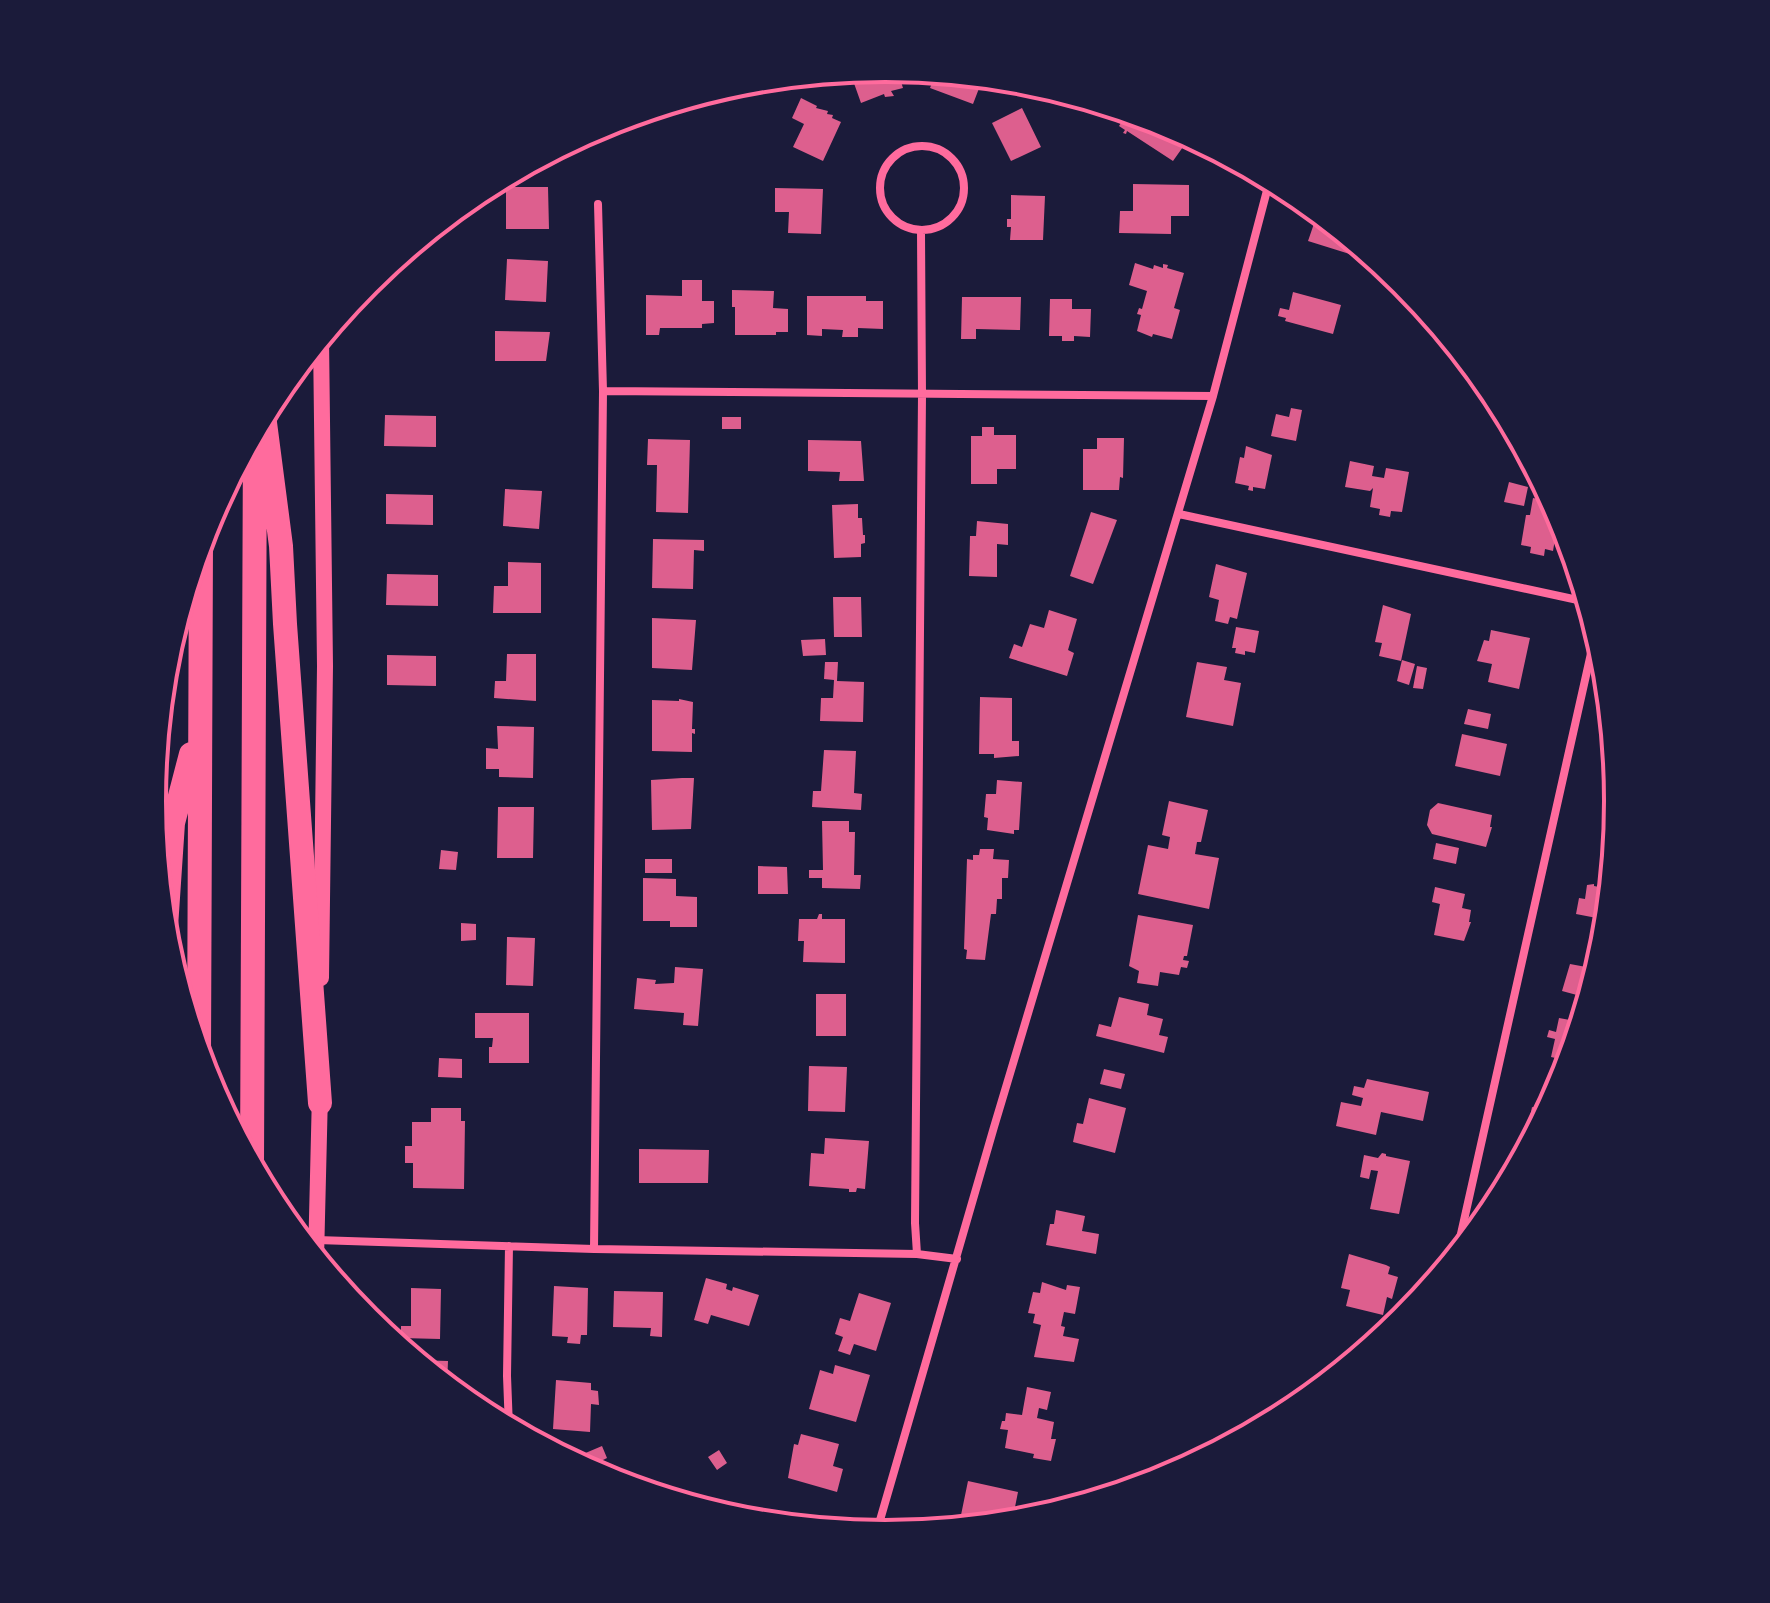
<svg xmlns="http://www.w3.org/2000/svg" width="1770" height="1603" font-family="Inter,sans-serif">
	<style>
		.building { fill: #dd5f8e }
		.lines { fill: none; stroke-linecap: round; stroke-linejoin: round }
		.minor { stroke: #ff6b9d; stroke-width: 8 }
		.secondary { stroke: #ff6b9d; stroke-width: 16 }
		.motorway { stroke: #ff6b9d; stroke-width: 24 }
		.rim { fill: none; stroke: #ff6b9d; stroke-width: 4 }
	</style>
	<rect width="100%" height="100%" fill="#1b1b3a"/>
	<path class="building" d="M885,68L897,69L903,88L891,91L894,96L885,97L884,94L861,103L850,72Z
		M936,73L983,78L973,104L930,88Z
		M801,98L817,106L816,108L828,111L827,114L833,115L832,118L841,122L823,161L793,147L804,124L792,118Z
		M1022,108L1041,147L1011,161L992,123Z
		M1128,112L1166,124L1190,137L1173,161L1127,131L1126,134L1123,133L1125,130L1119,126Z
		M1133,184L1189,185V216H1171V234L1119,233L1120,211H1133Z
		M506,187H548L549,229H506Z
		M775,188L823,189L821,234L788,233L789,212H775Z
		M1011,195L1045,196L1043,240H1010L1011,227H1007V219H1011Z
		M1318,212L1359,246L1356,256L1308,241Z
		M507,259L548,261L546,302L505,300Z
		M1135,263L1153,269L1154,265L1163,268V264L1168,265L1167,268L1184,273L1174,308L1180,310L1172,339L1153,334L1152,337L1137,331L1141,315L1137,314L1139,308L1142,309L1147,291L1129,285Z
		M682,280H702V301H714V323L702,324V328H660L659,335H646V295L682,296Z
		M732,290L774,291L773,308L788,309V332H776V335H735V307H732Z
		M1293,292L1341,305L1333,334L1285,321L1286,318L1278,316L1280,308L1289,310Z
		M807,296H866V301H883V329L858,328V337H842L843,330L822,329V336L807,335Z
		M962,297H1021L1020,330L976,329V339H961Z
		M1050,299H1072V309H1091L1090,337L1074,336V341H1062V336H1049Z
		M495,331L550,332L546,361H495Z
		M1291,408L1302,410L1296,441L1271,436L1276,414L1289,417Z
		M385,415L436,416V447L384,446Z
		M722,417H741V429H722Z
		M982,427H994V435H1016V469H997V484H971V436H982Z
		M1097,438H1124L1123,478L1120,477L1119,490H1083V449H1097Z
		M648,439L690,440L688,513L656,512L657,465H647Z
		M808,440L861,441L864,481H839L840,472L808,471Z
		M1246,446L1272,455L1265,489L1253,487V491L1248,490L1249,486L1235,483L1240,457L1244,458Z
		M1350,461L1374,466L1372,476L1384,478L1386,468L1409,472L1402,512L1391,511L1390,517L1379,515L1380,509L1370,507L1373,488L1370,491L1345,487Z
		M1509,482L1528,487L1524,506L1504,502Z
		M505,489L542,491L539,529L503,526Z
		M386,494L433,495V525L386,524Z
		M1533,498L1548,501L1547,504L1555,506L1563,523L1561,534L1556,533L1553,551L1545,549L1544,556L1530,553L1531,547L1521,545L1526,515H1530Z
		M858,504V518H862L863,535H865V543L861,544V557L834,558L832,505Z
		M1091,512L1117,520L1093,584L1070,576Z
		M977,521L1008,524V545L997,544V577L969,576L970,536H976Z
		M653,539L704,540V551L694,550L693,589L652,588Z
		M508,562L541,563V613H493L494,586H508Z
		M1216,564L1247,573L1237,619L1230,617L1228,624L1215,621L1219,600L1209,597Z
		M387,574L438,575V606L386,605Z
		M833,597H861L862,637H834Z
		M1383,605L1411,614L1401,661L1379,656L1382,643L1375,642Z
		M1049,610L1077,619L1068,650L1074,653L1067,676L1009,658L1014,644L1022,647L1030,624L1044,628Z
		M652,618L696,620L692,670L652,668Z
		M1236,627L1259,631L1255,653L1245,651V655L1235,653L1236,648H1232Z
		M1491,630L1530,638L1519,689L1488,682L1492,664L1477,661L1484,640L1489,641Z
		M825,639L826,655L803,656L801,640Z
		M507,654H536V701L494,698L495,681H506Z
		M387,655L436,656V686L387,685Z
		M1402,660L1415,664L1409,685L1397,681Z
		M825,662H838L837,681L864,682L863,722L820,721L821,698H833L834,680L824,679Z
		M1197,662L1227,667L1224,680L1241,683L1233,726L1186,717Z
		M1417,666L1427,668L1423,689L1413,688Z
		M980,697L1012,698V741H1019V756L994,758V754H979Z
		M679,699L693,702L692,729H695V734L692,733V752L652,751V700L679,701Z
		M1468,709L1491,714L1488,729L1464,724Z
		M497,726L534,727L533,778L499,777V769H486V748L498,749Z
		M1462,734L1507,744L1500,776L1455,766Z
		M824,750L856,751L854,793L862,794L861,810L812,807L813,791H821Z
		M682,778H694L691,829L652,830L651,780Z
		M997,780L1022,782L1019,830H1014V834L987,830L988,818L984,817L986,794H996Z
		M1169,801L1208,810L1201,842H1197L1195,854L1219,858L1209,909L1138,894L1148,845L1168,849L1170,837L1162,835Z
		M1438,803L1492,815L1490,827H1492L1486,847L1432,834L1427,825L1430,810Z
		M498,807H534L533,858H497Z
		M822,821H849V832H855L854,875H861L860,889L822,888V878H809V870H823Z
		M1436,843L1459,848L1456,864L1433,859Z
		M980,849H994L993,859L1009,860L1008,878H1002V899H997L996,914H991L985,960L966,959L967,950L964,949L967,859L973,860V855H979Z
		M441,850L458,852L456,870L439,869Z
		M645,859H672V873H645Z
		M758,866L787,867L788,894H758Z
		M643,878L676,879V896L697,897V927H670V921H643Z
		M1594,884V886L1610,889L1607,920L1576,914L1579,898L1585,899L1587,885Z
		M1435,887L1465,894L1462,908L1471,910L1469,922H1471L1464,941L1434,935L1440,904L1432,902Z
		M819,914H822V919H845V963L803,962L804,941H798L799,919H817Z
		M1138,915L1193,925L1187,956H1184L1183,960L1189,961L1187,968L1181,967L1179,975L1160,972L1158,986L1137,983L1139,971L1129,966Z
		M461,923L476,924V940L461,941Z
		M507,937L535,938L533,986L506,985Z
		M1570,964L1597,969L1588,998L1562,991Z
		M675,967L703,969L698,1026L683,1025L684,1013L634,1009L637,978L656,980L655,984L674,983Z
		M816,994H846V1036H816Z
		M1119,997L1149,1004L1147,1015L1163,1019L1159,1035L1168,1037L1164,1053L1096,1036L1099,1024L1111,1027Z
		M475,1013H529V1063H489V1047H492L493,1038H475Z
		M1559,1018L1581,1022L1569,1061L1551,1057L1555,1039L1547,1037L1549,1030L1556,1032Z
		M439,1058L462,1059V1078L438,1077Z
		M809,1066L847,1067L845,1112L808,1111Z
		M1104,1069L1125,1074L1121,1089L1100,1084Z
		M1367,1079L1429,1092L1423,1121L1381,1112L1376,1135L1336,1126L1341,1102L1361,1106L1363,1098L1352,1095L1354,1086L1364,1088Z
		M1089,1098L1126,1108L1115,1153L1073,1142L1077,1123L1083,1124Z
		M1532,1107L1548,1110L1540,1124L1529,1122Z
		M431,1108H461V1121H465L464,1189L413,1188V1163H405V1146H412V1122H431Z
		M825,1138L869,1141L865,1189L857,1188L856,1192H849V1189L809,1186L811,1153L824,1154Z
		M639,1149L709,1150L708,1183H639Z
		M1382,1153L1386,1154V1156L1410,1161L1399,1214L1370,1209L1378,1171L1371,1170L1369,1179L1360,1177L1364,1155L1378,1158Z
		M1056,1210L1085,1216L1082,1231L1099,1234L1096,1254L1046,1245L1050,1224H1054Z
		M1349,1254L1386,1265L1390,1267L1388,1274L1398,1277L1392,1299L1387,1297L1383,1315L1346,1306L1350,1290L1341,1288Z
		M706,1278L727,1284L726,1289L732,1291L733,1287L759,1295L749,1326L711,1315L708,1324L694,1320Z
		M1042,1282L1066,1290L1067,1285L1080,1287L1075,1314L1064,1312L1061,1326L1065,1327L1063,1336L1079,1339L1074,1362L1034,1357L1041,1325L1033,1323L1035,1314L1028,1313L1033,1292L1040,1293Z
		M554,1286L588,1288L587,1335H581L580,1344L567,1343L568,1337L552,1336Z
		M411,1288L441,1289L440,1339L401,1338V1326H411Z
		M614,1291L663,1292L662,1337L650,1336L651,1328L613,1327Z
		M859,1293L891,1303L876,1351L854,1344L850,1355L838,1351L843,1337L835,1334L840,1318L850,1321Z
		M415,1360L448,1361L447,1387Z
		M835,1365L870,1375L856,1422L809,1409L820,1370L833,1374Z
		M556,1380L591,1383V1390L598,1391L599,1405L591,1404L590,1432L553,1429Z
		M1027,1387L1051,1392L1047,1410L1039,1408L1037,1418L1054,1422L1051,1439H1056L1051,1461L1033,1458L1034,1454L1005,1448L1008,1430L1000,1429L1002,1421H1005L1006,1413L1022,1415Z
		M801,1434L839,1444L833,1466L843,1469L837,1492L788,1478L794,1444L798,1445Z
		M602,1446L607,1458L599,1462L606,1480L569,1460Z
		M719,1450L727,1463L717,1470L708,1457Z
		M968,1481L1018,1492L1014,1512L1032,1516V1520L981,1526L982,1520L961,1515Z"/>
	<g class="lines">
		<path class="minor" d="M880 188a42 42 0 1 1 84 0a42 42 0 1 1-84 0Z
			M603,391L1213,396
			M1179,514L1587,602
			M317,1240L594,1249L917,1254L957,1259
			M594,1249L603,391L598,204
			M917,1254L915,1223L922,395L921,232
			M1456,1256L1596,631
			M509,1428L507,1376L509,1246
			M876,1534L994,1127L1213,396L1270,179"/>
		<path class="secondary" d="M321,338L325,666L321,978
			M316,1259L320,1093"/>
		<path class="motorway" d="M264,415L281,546L285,624L320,1103
			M165,942L173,823L191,754
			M199,1055L201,542
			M252,1166L255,432"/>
	</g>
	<path d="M0 0H1770V1603H0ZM166 801a719 719 0 1 1 1438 0a719 719 0 1 1-1438 0Z" fill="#1b1b3a" fill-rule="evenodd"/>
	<path class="rim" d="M166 801a719 719 0 1 1 1438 0a719 719 0 1 1-1438 0Z"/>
</svg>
